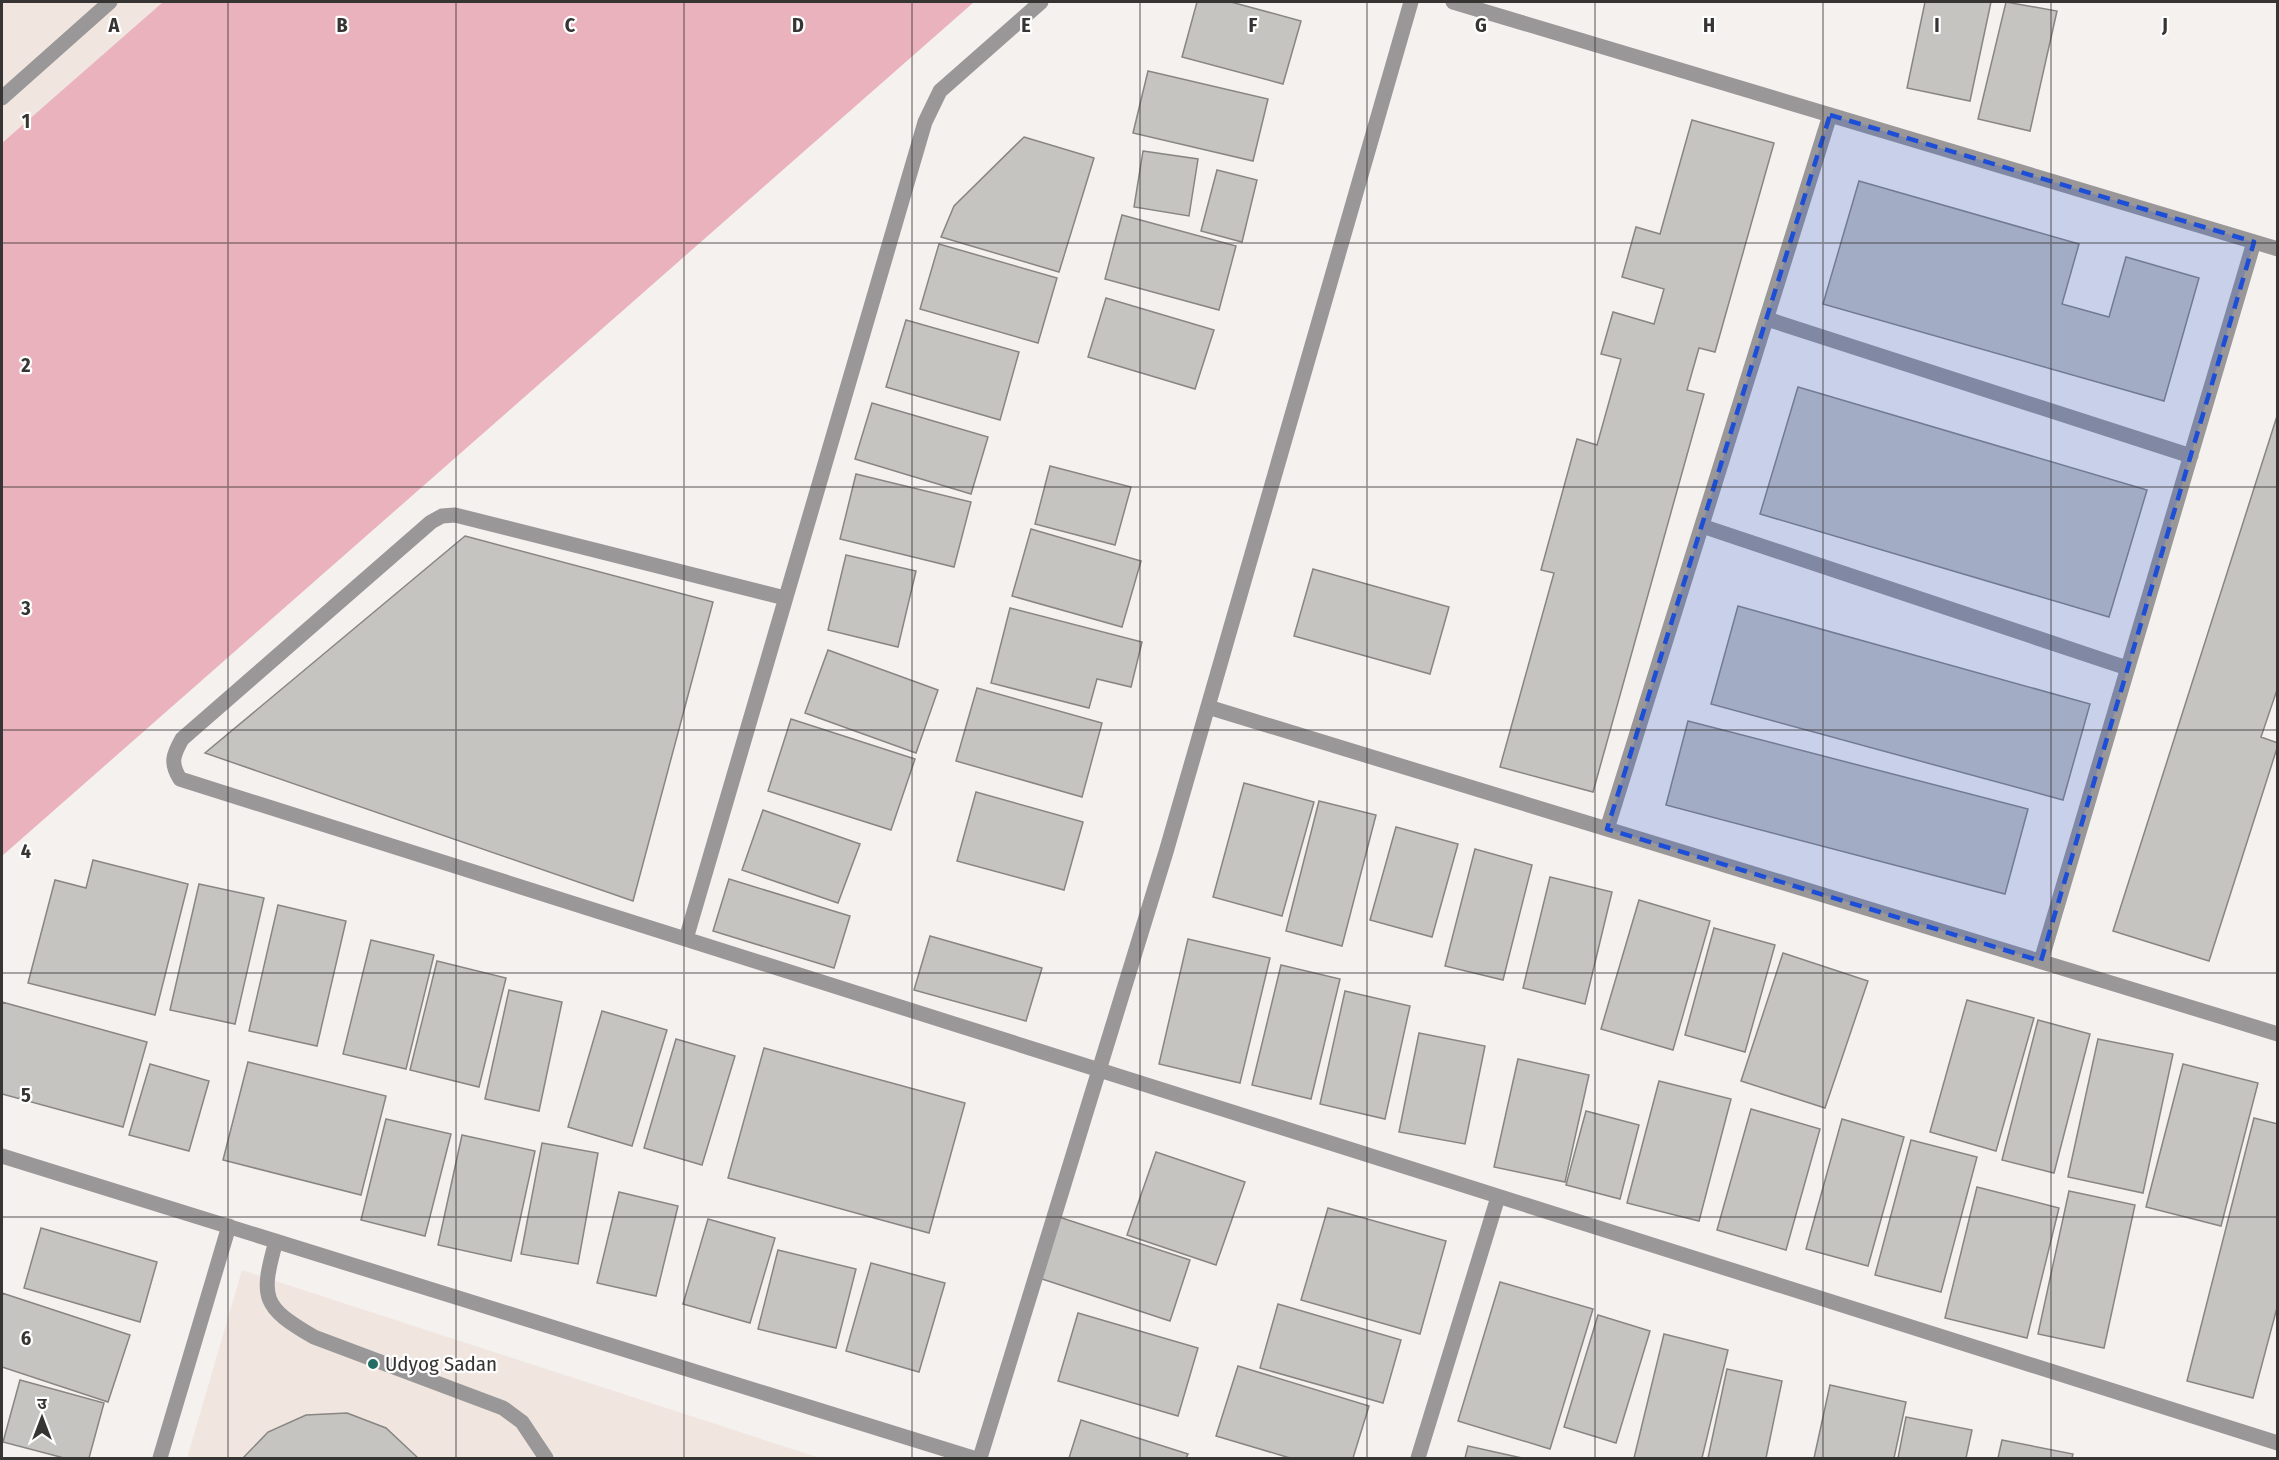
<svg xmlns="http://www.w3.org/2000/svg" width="2279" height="1460" font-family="'Fira Sans Condensed','Noto Sans Devanagari',sans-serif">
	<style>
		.built { fill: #f0e6df }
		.forest { fill: #eab2bc }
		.building { fill: #c5c4c1; stroke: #888683; stroke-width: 1.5 }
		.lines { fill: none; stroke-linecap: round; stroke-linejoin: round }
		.minor { stroke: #999797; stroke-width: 15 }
		.marked { fill: #1d4ed8; fill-opacity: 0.2; stroke: #1d4ed8; stroke-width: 4.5; stroke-dasharray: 12 8; stroke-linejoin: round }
		.grid { fill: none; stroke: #363534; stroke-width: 1.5; stroke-opacity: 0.55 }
		.poi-dot { fill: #246d65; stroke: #fff; stroke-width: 2 }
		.labels { text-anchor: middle; stroke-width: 4.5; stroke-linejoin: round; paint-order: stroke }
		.poi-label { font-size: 21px; fill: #363534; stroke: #fff; text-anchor: start }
		.grid-label { font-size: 20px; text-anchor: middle; font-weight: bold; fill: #363534; stroke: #fff; stroke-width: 4.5; stroke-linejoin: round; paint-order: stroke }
	</style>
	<rect width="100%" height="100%" fill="#f4f1ef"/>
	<path class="built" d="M2,2H163L2,143Z
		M242,1270L820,1458H187Z"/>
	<path class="forest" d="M163,2H974L2,856V143Z"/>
	<path class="building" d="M1197,2H1231L1301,21L1283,84L1182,57Z
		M1925,2H1991L1970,101L1907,88Z
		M2006,2L2057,11L2030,131L1978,119Z
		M1148,71L1268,99L1253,161L1133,133Z
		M1692,120L1774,143L1715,352L1699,348L1687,390L1704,394L1593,792L1500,767L1554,573L1541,570L1577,439L1597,445L1621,359L1601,354L1613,312L1654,324L1664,289L1622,277L1636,227L1660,234Z
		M1024,137L1094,158L1059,272L941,237L954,206Z
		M1143,151L1198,159L1189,216L1134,207Z
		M1217,170L1257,180L1242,242L1201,231Z
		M1859,181L2079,244L2062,304L2109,317L2126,257L2199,278L2164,401L1823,304Z
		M1122,215L1236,246L1219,310L1105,279Z
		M939,244L1057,278L1038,343L920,309Z
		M1106,298L1214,330L1195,389L1088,357Z
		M906,320L1019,352L1000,420L886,387Z
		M1798,387L2147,490L2109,617L1760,514Z
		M872,403L988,437L971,494L855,459Z
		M2278,413V687L2261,737L2278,743V745L2209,961L2113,931Z
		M1050,466L1131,487L1115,545L1035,524Z
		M856,474L971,502L954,567L840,539Z
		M1031,529L1141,561L1122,627L1012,596Z
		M465,536L713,602L633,901L205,753Z
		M846,555L916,571L898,647L828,630Z
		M1313,569L1449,607L1430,674L1294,636Z
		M1738,606L2090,704L2063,800L1711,704Z
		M1010,608L1142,642L1131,687L1097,679L1089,708L991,683Z
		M828,650L938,690L916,753L805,713Z
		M977,688L1102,723L1082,797L956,761Z
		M791,719L915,759L891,830L768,791Z
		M1688,721L2028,809L2005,894L1666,805Z
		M1244,783L1314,802L1282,916L1213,897Z
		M976,792L1083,822L1064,890L957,861Z
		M1319,801L1376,815L1342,946L1286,931Z
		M763,810L860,844L838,903L742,870Z
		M1396,827L1458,844L1432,937L1370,920Z
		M1475,849L1532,865L1503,980L1445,966Z
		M93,860L188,884L155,1015L28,983L55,880L86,888Z
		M1550,877L1612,892L1585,1004L1523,988Z
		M729,879L850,916L834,968L713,931Z
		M199,884L264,898L235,1024L170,1010Z
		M1639,900L1710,921L1673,1050L1601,1029Z
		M278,905L346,921L317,1046L249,1031Z
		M1714,928L1775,945L1745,1052L1685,1035Z
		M930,936L1042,968L1026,1021L914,990Z
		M1188,939L1270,958L1240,1083L1159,1064Z
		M371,940L434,955L406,1069L343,1054Z
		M1783,953L1868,981L1825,1108L1741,1081Z
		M437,961L506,978L479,1087L410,1070Z
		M1281,965L1340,979L1311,1099L1252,1085Z
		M509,990L562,1002L539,1111L485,1099Z
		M1345,991L1410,1006L1385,1119L1320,1104Z
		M1967,1000L2034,1018L1996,1151L1930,1132Z
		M2,1002L147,1042L123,1127L2,1094Z
		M602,1011L667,1030L632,1146L568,1127Z
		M2038,1020L2090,1034L2054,1173L2002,1160Z
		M1419,1033L1485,1046L1465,1144L1399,1132Z
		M676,1039L735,1056L702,1165L644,1148Z
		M2098,1039L2173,1054L2143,1193L2068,1177Z
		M764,1048L965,1103L929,1233L728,1178Z
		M1518,1059L1589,1075L1565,1182L1494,1167Z
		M248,1062L386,1096L361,1195L223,1160Z
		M150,1064L209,1081L189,1151L129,1135Z
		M2183,1064L2258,1083L2221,1226L2146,1207Z
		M1659,1081L1731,1099L1699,1221L1627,1203Z
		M1751,1109L1820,1129L1786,1250L1717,1230Z
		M1586,1111L1639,1125L1620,1199L1566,1185Z
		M2254,1118L2278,1124V1304L2253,1398L2187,1381Z
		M386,1119L451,1134L425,1236L361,1220Z
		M1842,1119L1904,1137L1868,1266L1806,1249Z
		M462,1135L535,1151L511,1261L438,1245Z
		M1911,1140L1977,1157L1941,1292L1875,1275Z
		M542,1143L598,1153L578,1264L521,1254Z
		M1156,1152L1245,1182L1216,1265L1127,1235Z
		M1977,1187L2059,1208L2027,1338L1945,1318Z
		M2069,1191L2135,1205L2104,1348L2038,1334Z
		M619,1192L678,1206L656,1296L597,1283Z
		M1328,1208L1446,1241L1420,1334L1301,1300Z
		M1059,1217L1190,1260L1170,1321L1039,1278Z
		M708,1219L775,1238L750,1323L683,1304Z
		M41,1228L157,1262L140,1322L24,1288Z
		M778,1250L856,1269L836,1348L758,1329Z
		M871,1263L945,1283L919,1372L846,1351Z
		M1500,1282L1593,1309L1550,1449L1458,1421Z
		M2,1293L130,1335L108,1402L2,1367Z
		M1278,1304L1401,1340L1383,1403L1260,1368Z
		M1078,1313L1198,1348L1178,1416L1058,1381Z
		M1598,1315L1650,1331L1616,1443L1564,1427Z
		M1664,1334L1728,1350L1702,1458H1634Z
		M1238,1366L1369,1406L1353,1458H1290L1216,1436Z
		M1727,1369L1782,1381L1766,1458H1708Z
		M20,1380L104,1403L89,1458H64L3,1442Z
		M1830,1385L1906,1402L1894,1458H1814Z
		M347,1413L386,1428L418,1458H243L268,1432L306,1415Z
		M1906,1417L1972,1430L1966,1458H1898Z
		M1081,1420L1188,1454L1186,1458H1069Z
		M2002,1440L2073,1454L2072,1458H1998Z
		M1468,1446L1522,1458H1465Z"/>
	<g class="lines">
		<path class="minor" d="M1453,2L2278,249
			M2,98L110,2
			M1767,319L2191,456
			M1702,526L2127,668
			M785,598L455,515L442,516L431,522L182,739C173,755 170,763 180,779L2278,1443
			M1208,707L2278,1034
			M1607,829L1830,115
			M686,939L925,122L940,91L1041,2
			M2041,961L2254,242
			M2,1156L973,1458
			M276,1241C260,1298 262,1307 314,1337L503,1408L522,1422L546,1458
			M160,1458L229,1226
			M980,1458L1166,852L1411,2
			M1418,1458L1498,1197"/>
	</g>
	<path class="marked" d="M1830,115L2254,242L2041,961L1607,829Z"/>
	<path class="grid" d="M228,2V1458M456,2V1458M684,2V1458M912,2V1458M1140,2V1458M1367,2V1458M1595,2V1458M1823,2V1458M2051,2V1458M2,243H2278M2,487H2278M2,730H2278M2,973H2278M2,1217H2278"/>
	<circle class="poi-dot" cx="373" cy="1364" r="6"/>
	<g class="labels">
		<g class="poi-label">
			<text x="385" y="1371">Udyog Sadan</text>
		</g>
	</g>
	<g class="grid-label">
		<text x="114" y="32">A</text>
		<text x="342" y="32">B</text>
		<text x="570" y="32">C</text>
		<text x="798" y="32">D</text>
		<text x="1026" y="32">E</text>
		<text x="1253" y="32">F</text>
		<text x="1481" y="32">G</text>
		<text x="1709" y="32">H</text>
		<text x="1937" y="32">I</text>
		<text x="2165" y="32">J</text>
		<text x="26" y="128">1</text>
		<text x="26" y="372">2</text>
		<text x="26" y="615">3</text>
		<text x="26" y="858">4</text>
		<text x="26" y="1102">5</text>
		<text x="26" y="1345">6</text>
	</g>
	<rect width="2279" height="1460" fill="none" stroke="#363534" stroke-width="6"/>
	<g transform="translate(42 1418)" stroke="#ffffff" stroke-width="4.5" paint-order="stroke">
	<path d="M0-4.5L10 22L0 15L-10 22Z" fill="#363534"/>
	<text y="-9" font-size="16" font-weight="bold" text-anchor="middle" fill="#363534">उ</text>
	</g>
</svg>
